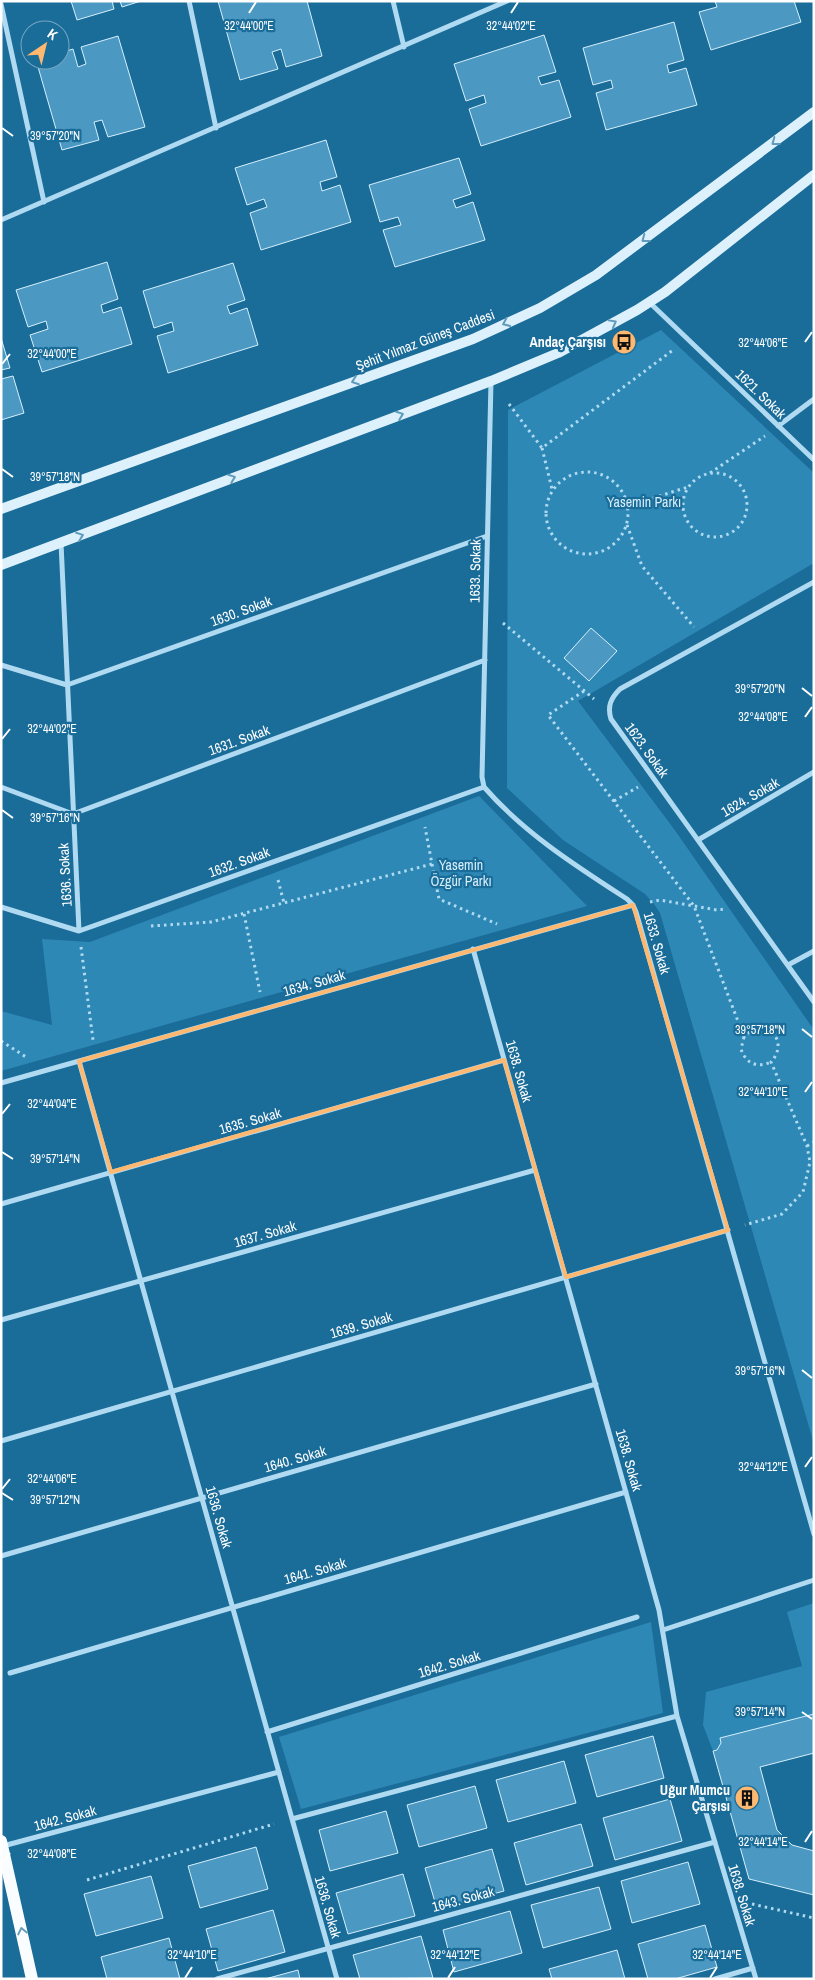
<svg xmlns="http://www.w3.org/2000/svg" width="815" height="1980" font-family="'Archivo Narrow',sans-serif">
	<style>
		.green { fill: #2e88b6 }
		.building { fill: #4b99c3; stroke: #d6effc }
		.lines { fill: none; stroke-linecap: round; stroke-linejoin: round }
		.path { stroke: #afdaf1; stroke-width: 3; stroke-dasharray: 2.5 4; stroke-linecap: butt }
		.street { stroke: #afdaf1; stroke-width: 5 }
		.secondary { stroke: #ddf1fc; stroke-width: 10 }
		.primary { stroke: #f9fdff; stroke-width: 12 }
		.oneway { stroke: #5e9bbc }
		.oneway2 { stroke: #689fbd }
		.marked { fill: none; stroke: #ffb86f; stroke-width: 4; stroke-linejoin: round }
		.ticks { fill: none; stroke: #fff; stroke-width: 2 }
		.labels { text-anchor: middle; stroke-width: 4.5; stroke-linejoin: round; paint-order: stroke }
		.street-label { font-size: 14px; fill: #fff; stroke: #1a6c99 }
		.poi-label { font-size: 14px; font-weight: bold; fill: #fff; stroke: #1a6c99; text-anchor: end }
		.park-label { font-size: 14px; fill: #d6effc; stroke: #1a6c99 }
		.ticks-label { font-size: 12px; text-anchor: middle; fill: #fff; stroke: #1a6c99; stroke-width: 4.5; stroke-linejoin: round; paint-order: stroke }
	</style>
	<rect width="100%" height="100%" fill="#1a6c99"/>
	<path class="green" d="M661,330L814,473V563L578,701L674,829L814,1030V1444L660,913L654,904L645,894L563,840L507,788L508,410Z
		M479,796L587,906L1,1071V1011L52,1025L42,939L90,942Z
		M814,1603V1714L720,1738L721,1743L717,1750L713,1751L703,1725L706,1692L802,1666L787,1612Z
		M651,1622L663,1713L301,1809L279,1737Z"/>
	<path class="building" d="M71,1H112L114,9L77,20Z
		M120,1H141L122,7Z
		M218,1H307L322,56L286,67L281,49L272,52L278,69L240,80Z
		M715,1H794L801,22L711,50L699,12L717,7Z
		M674,22L684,60L667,65L669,73L686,68L697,105L606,130L596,93L613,88L611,80L593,85L583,48Z
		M544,35L556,72L538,77L541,85L559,80L571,117L481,146L469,109L486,103L484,95L466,101L454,64Z
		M118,36L145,127L108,137L102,120L94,122L99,140L62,150L36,60H60V53L73,49L78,67L86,64L81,47Z
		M326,140L337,177L320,182L322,191L340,185L351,222L261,250L250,213L267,207L264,199L247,205L235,168Z
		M459,158L471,194L453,200L456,208L473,202L485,240L395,267L383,230L401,225L398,217L380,222L369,185Z
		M107,262L118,299L101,305L103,313L121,307L132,344L42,372L30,335L48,329L46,321L28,327L16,290Z
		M233,263L245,300L227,306L230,314L247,308L258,345L168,373L157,336L174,331L172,322L154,328L143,291Z
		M1,338L10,368L1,370Z
		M13,376L24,413L1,420V379Z
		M591,628L617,651L589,681L564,658Z
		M814,1714V1753L760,1767L777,1830L792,1845L814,1851V1895L749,1879L713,1751L717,1750L721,1743L720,1738Z
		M653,1736L664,1778L597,1797L585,1755Z
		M564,1761L576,1803L508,1822L496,1780Z
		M475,1786L487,1828L419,1847L407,1805Z
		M670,1799L682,1841L615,1860L603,1818Z
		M386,1811L398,1853L330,1871L319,1830Z
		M581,1824L593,1866L526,1885L514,1843Z
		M256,1847L268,1889L200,1908L188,1866Z
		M492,1849L504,1891L437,1909L425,1868Z
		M688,1862L700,1904L632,1923L621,1881Z
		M403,1874L415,1916L348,1934L336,1893Z
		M151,1876L163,1918L96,1936L84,1894Z
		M599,1887L611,1929L543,1948L531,1905Z
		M273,1910L285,1952L218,1971L206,1929Z
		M510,1911L522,1953L454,1972L443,1930Z
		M705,1925L717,1967L675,1979H648L638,1944Z
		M421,1936L433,1978L360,1979L353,1955Z
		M169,1938L180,1979H107L101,1957Z
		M617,1950L625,1979H552L549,1969Z
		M298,1970L300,1979H265Z"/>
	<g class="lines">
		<path class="path" d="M509,404L542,448L673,350
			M542,448L552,489
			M546 513a41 41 0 1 1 82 0a41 41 0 1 1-82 0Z
			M710,473L765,436
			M683 505a32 32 0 1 1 64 0a32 32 0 1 1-64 0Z
			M628,506L688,487
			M627,525L642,566L694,627
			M503,623L594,699
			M584,691L548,715L694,906L744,1037C764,1015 791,1040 771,1062L807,1146L810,1162L803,1192L782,1214L745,1225
			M614,801L638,787
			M432,864L439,899L497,924
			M278,880L284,903
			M650,902L660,900L717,910L726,909
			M244,914L260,992
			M151,926L211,922L432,864L425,827
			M81,947L93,1040
			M744,1037L741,1049C746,1064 757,1068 771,1062
			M1,1041L26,1057
			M807,1146L814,1142
			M87,1880L274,1824
			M752,1904L814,1918"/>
		<path class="street" d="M189,1L216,128
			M393,1L404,47
			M1,4L44,202
			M1,220L507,1
			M649,302L814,460
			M491,381L482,777L484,787C524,833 576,866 627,899L633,905L636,912L814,1534
			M778,426L814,399
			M61,543L79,931
			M814,582L620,689C611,698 607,706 611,719L814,1002
			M1,665L67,685L487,536
			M1,787L73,814L485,660
			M698,840L814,772
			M1,907L79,931L484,787
			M473,949L659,1610L677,1716L756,1979
			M788,965L814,951
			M79,1061L337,1979
			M1,1083L633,905
			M1,1204L504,1060
			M1,1320L535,1170
			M1,1441L728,1230
			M1,1556L596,1384
			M663,1630L814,1580
			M10,1673L626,1492
			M267,1732L637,1617
			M292,1819L677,1716
			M3,1846L279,1772
			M217,1979L715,1842
			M715,1979L753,1968"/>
		<path class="secondary" d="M1,509L473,339L540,308L596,275L814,112
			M1,565L491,381L558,353L637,310L665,292L814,175"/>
		<path class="primary" d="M1,1841L32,1979"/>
	</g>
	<defs><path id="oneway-chevron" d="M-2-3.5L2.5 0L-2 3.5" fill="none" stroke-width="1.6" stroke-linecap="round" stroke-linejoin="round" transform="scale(1.25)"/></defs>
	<g class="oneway">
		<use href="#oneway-chevron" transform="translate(775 142) rotate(143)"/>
		<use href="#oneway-chevron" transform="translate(645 239) rotate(143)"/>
		<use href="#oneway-chevron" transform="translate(506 323) rotate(155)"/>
		<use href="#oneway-chevron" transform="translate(613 323) rotate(-29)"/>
		<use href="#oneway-chevron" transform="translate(355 381) rotate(160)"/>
		<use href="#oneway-chevron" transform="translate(400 415) rotate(-21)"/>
		<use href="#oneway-chevron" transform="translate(232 478) rotate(-21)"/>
		<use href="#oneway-chevron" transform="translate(80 536) rotate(-21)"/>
	</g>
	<use class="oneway2" href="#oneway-chevron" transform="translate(22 1931) rotate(-102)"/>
	<path class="marked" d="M633,905L728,1230L566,1277L504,1060L111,1172L79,1061Z"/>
	<path class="ticks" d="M249,13L256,2M511,13L518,2M2,128L13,136M805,342L812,332M2,364L10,354M2,469L13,477M802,688L812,696M805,717L812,707M2,739L10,729M2,810L13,818M802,1029L812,1037M805,1092L812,1082M2,1114L10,1104M2,1152L13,1159M802,1370L812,1378M805,1467L812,1457M2,1489L10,1479M2,1493L13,1500M802,1712L812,1719M805,1842L812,1831M2,1864L10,1853M185,1978L192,1967M448,1978L455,1967M710,1978L717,1967"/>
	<defs>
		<symbol id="bus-disc" viewBox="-11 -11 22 22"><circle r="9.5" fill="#ffb86f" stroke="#1a6c99"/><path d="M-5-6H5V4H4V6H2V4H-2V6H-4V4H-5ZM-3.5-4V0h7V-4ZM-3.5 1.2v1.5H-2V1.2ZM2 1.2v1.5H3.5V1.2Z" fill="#111"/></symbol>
		<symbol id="building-disc" viewBox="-11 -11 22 22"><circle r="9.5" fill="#ffb86f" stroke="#1a6c99"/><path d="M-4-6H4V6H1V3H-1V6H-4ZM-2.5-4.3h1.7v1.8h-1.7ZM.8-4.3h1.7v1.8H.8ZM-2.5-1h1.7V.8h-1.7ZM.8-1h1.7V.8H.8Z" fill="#111"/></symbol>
	</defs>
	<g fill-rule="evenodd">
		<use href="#bus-disc" x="610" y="328" width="28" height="28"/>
		<use href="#building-disc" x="733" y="1784" width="28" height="28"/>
	</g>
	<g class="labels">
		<g class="street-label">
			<text transform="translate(425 340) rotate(-21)" y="5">Şehit Yılmaz Güneş Caddesi</text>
			<text transform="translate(761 394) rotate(44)" y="5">1621. Sokak</text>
			<text transform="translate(475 571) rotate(-89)" y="5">1633. Sokak</text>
			<text transform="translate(241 611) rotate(-20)" y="5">1630. Sokak</text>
			<text transform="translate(239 740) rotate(-20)" y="5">1631. Sokak</text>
			<text transform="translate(647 750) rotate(54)" y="5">1623. Sokak</text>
			<text transform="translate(750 797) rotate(-30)" y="5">1624. Sokak</text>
			<text transform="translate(239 862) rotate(-20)" y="5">1632. Sokak</text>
			<text transform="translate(65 875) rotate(-93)" y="5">1636. Sokak</text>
			<text transform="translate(657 943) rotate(74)" y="5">1633. Sokak</text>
			<text transform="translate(314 983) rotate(-16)" y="5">1634. Sokak</text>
			<text transform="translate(519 1071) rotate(74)" y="5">1638. Sokak</text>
			<text transform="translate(250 1121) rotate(-16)" y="5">1635. Sokak</text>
			<text transform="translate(265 1234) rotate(-16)" y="5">1637. Sokak</text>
			<text transform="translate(361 1325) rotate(-16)" y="5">1639. Sokak</text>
			<text transform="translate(295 1459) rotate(-16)" y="5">1640. Sokak</text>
			<text transform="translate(629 1460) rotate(74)" y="5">1638. Sokak</text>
			<text transform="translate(219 1517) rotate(74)" y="5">1636. Sokak</text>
			<text transform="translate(315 1571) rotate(-16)" y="5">1641. Sokak</text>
			<text transform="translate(449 1664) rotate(-17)" y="5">1642. Sokak</text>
			<text transform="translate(65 1818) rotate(-15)" y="5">1642. Sokak</text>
			<text transform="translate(742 1895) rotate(73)" y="5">1638. Sokak</text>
			<text transform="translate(463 1899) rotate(-15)" y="5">1643. Sokak</text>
			<text transform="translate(328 1907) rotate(74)" y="5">1636. Sokak</text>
		</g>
		<g class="poi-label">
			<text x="606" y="347">Andaç Çarşısı</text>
			<text x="730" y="1795">Uğur Mumcu<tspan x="730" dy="16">Çarşısı</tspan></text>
		</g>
		<g class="park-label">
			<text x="644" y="507">Yasemin Parkı</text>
			<text x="461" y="870">Yasemin<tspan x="461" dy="16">Özgür Parkı</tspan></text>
		</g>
	</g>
	<g class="ticks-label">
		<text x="249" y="30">32°44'00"E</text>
		<text x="511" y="30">32°44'02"E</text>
		<text x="55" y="140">39°57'20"N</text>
		<text x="763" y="347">32°44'06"E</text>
		<text x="52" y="358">32°44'00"E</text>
		<text x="55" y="481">39°57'18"N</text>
		<text x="760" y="693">39°57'20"N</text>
		<text x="763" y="721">32°44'08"E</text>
		<text x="52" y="733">32°44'02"E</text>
		<text x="55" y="822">39°57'16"N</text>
		<text x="760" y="1034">39°57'18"N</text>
		<text x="763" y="1096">32°44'10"E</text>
		<text x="52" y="1108">32°44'04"E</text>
		<text x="55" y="1163">39°57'14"N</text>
		<text x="760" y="1375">39°57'16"N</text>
		<text x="763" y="1471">32°44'12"E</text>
		<text x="52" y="1483">32°44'06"E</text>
		<text x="55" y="1504">39°57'12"N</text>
		<text x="760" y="1716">39°57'14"N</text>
		<text x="763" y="1846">32°44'14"E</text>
		<text x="52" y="1858">32°44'08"E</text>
		<text x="192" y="1959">32°44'10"E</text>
		<text x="455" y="1959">32°44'12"E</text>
		<text x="717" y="1959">32°44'14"E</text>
	</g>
	<rect width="815" height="1980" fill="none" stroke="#ffffff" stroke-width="5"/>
	<g transform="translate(45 45) rotate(35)"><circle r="24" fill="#1a6c99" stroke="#76a7c2"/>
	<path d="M0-4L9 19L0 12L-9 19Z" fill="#ffb86f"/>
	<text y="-8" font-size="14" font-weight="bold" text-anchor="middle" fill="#ffffff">K</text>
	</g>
</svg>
